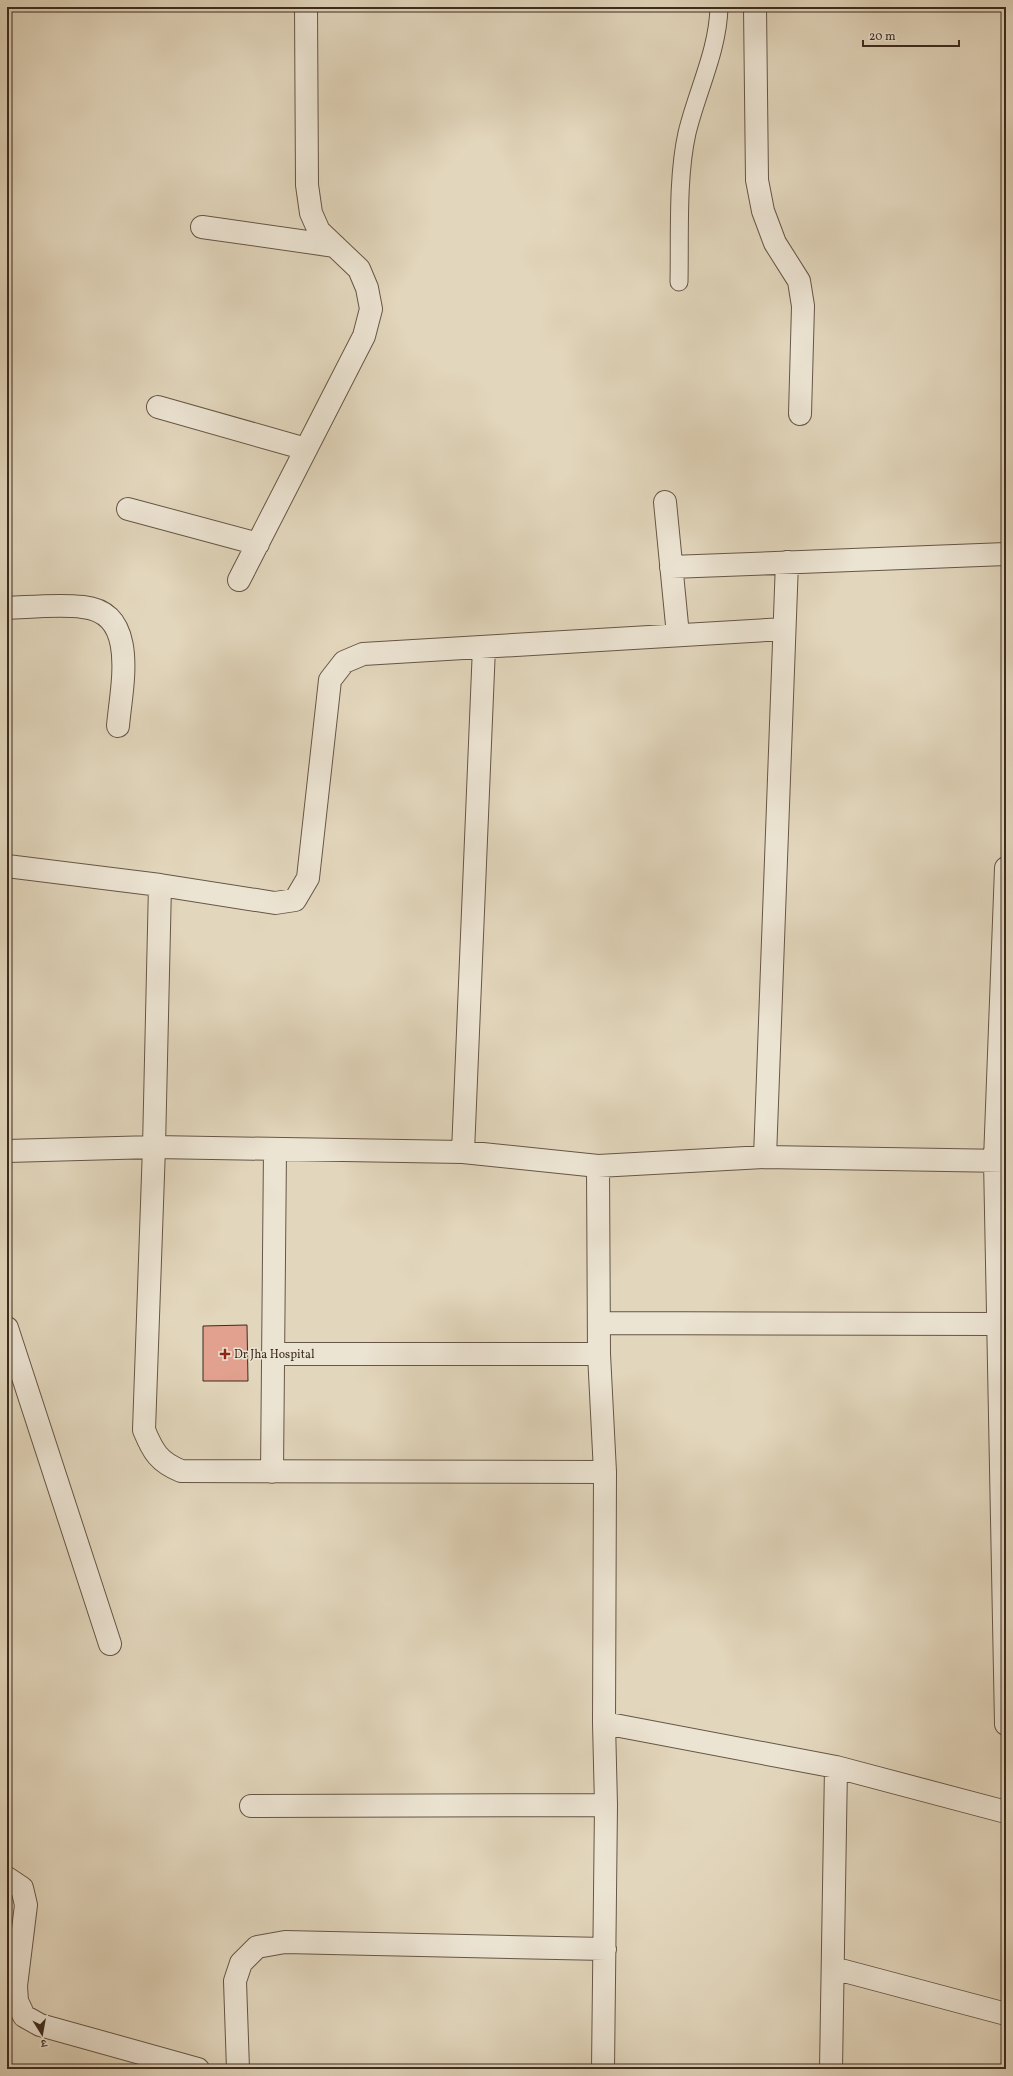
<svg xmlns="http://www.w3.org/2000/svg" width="1013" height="2076" font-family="Vollkorn,'Noto Serif Devanagari',serif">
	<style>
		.building { fill: #e1a18e; stroke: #3c2b1f }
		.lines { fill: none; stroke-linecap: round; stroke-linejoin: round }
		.lane-casing { stroke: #665646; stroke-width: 19 }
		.street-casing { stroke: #665646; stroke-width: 24 }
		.lane { stroke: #ece4d3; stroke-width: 17 }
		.street { stroke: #ece4d3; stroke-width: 22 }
		.poi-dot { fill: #8f2418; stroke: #ece4d3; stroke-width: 1.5 }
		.labels { text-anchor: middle; stroke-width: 3; stroke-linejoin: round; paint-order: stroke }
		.poi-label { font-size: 12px; fill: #3c2b1f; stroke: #ece4d3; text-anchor: start }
	</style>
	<rect width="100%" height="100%" fill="#e2d6bc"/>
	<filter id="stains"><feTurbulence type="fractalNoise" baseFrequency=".005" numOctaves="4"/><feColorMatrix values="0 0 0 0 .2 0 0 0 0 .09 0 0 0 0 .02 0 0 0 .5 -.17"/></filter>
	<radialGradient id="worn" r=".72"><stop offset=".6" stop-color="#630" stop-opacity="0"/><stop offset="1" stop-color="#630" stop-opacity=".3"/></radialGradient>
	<path class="building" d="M247,1325L248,1381H203V1326Z"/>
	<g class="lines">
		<defs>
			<path id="lane" d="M679,282C680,235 677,178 687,133C697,91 718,51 719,7"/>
			<path id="street" d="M755,7L757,180L763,211L775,243L799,281L803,306L800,414
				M202,227L335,246
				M158,407L306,449
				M665,502L678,635
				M128,509L258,544
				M671,567L1006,554
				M239,580L364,336L371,309L367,288L359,269L319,231L311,213L307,185L306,7
				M7,608C32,607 59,604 83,607C140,613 121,688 118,726
				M7,866L160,885L275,903L295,900L308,878L330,680L344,662L363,654L784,629
				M1006,868L995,1160L1006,1724
				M160,885L154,1147L144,1430C153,1452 159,1462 181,1471L605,1472
				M7,1151L154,1147L463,1152L598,1166L765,1157L1006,1161
				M463,1152L484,647
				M765,1157L787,562
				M598,1166L599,1354L605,1472L604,1723L606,1805L603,2069
				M600,1323L998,1324
				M7,1328L110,1644
				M273,1354H599
				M272,1472L275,1149
				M604,1723L836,1767L1006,1812
				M251,1806L606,1805
				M7,1878L22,1888L26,1905L16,1986L17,2001L24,2016L40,2025L198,2069
				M833,1968L1006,2014
				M238,2069L235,1981L241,1963L257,1947L285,1942L605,1949
				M831,2069L836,1767"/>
		</defs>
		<use href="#lane" class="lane-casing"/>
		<use href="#street" class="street-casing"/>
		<use href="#lane" class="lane"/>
		<use href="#street" class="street"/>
	</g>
	<path class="poi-dot" d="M223 1348h4v4h4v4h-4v4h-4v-4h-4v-4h4z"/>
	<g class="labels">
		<g class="poi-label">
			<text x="234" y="1358">Dr Jha Hospital</text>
		</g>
	</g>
	<rect width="1013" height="2076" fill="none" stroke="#e2d6bc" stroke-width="24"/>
	<rect x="8" y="8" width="997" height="2060" fill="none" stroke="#3c2b1f" stroke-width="2"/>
	<rect x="12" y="12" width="989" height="2052" fill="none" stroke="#3c2b1f"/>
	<g transform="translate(42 2034) rotate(169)" stroke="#ece4d3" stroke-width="3" paint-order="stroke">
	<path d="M0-3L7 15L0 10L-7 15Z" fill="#3c2b1f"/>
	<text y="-6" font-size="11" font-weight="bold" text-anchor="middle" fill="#3c2b1f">उ</text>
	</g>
	<path d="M863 40v6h96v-6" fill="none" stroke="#3c2b1f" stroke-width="2"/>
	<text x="869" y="40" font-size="12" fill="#3c2b1f" stroke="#ece4d3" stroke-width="3" paint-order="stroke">20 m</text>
	<rect width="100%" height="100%" filter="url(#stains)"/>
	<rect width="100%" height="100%" fill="url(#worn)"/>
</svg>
